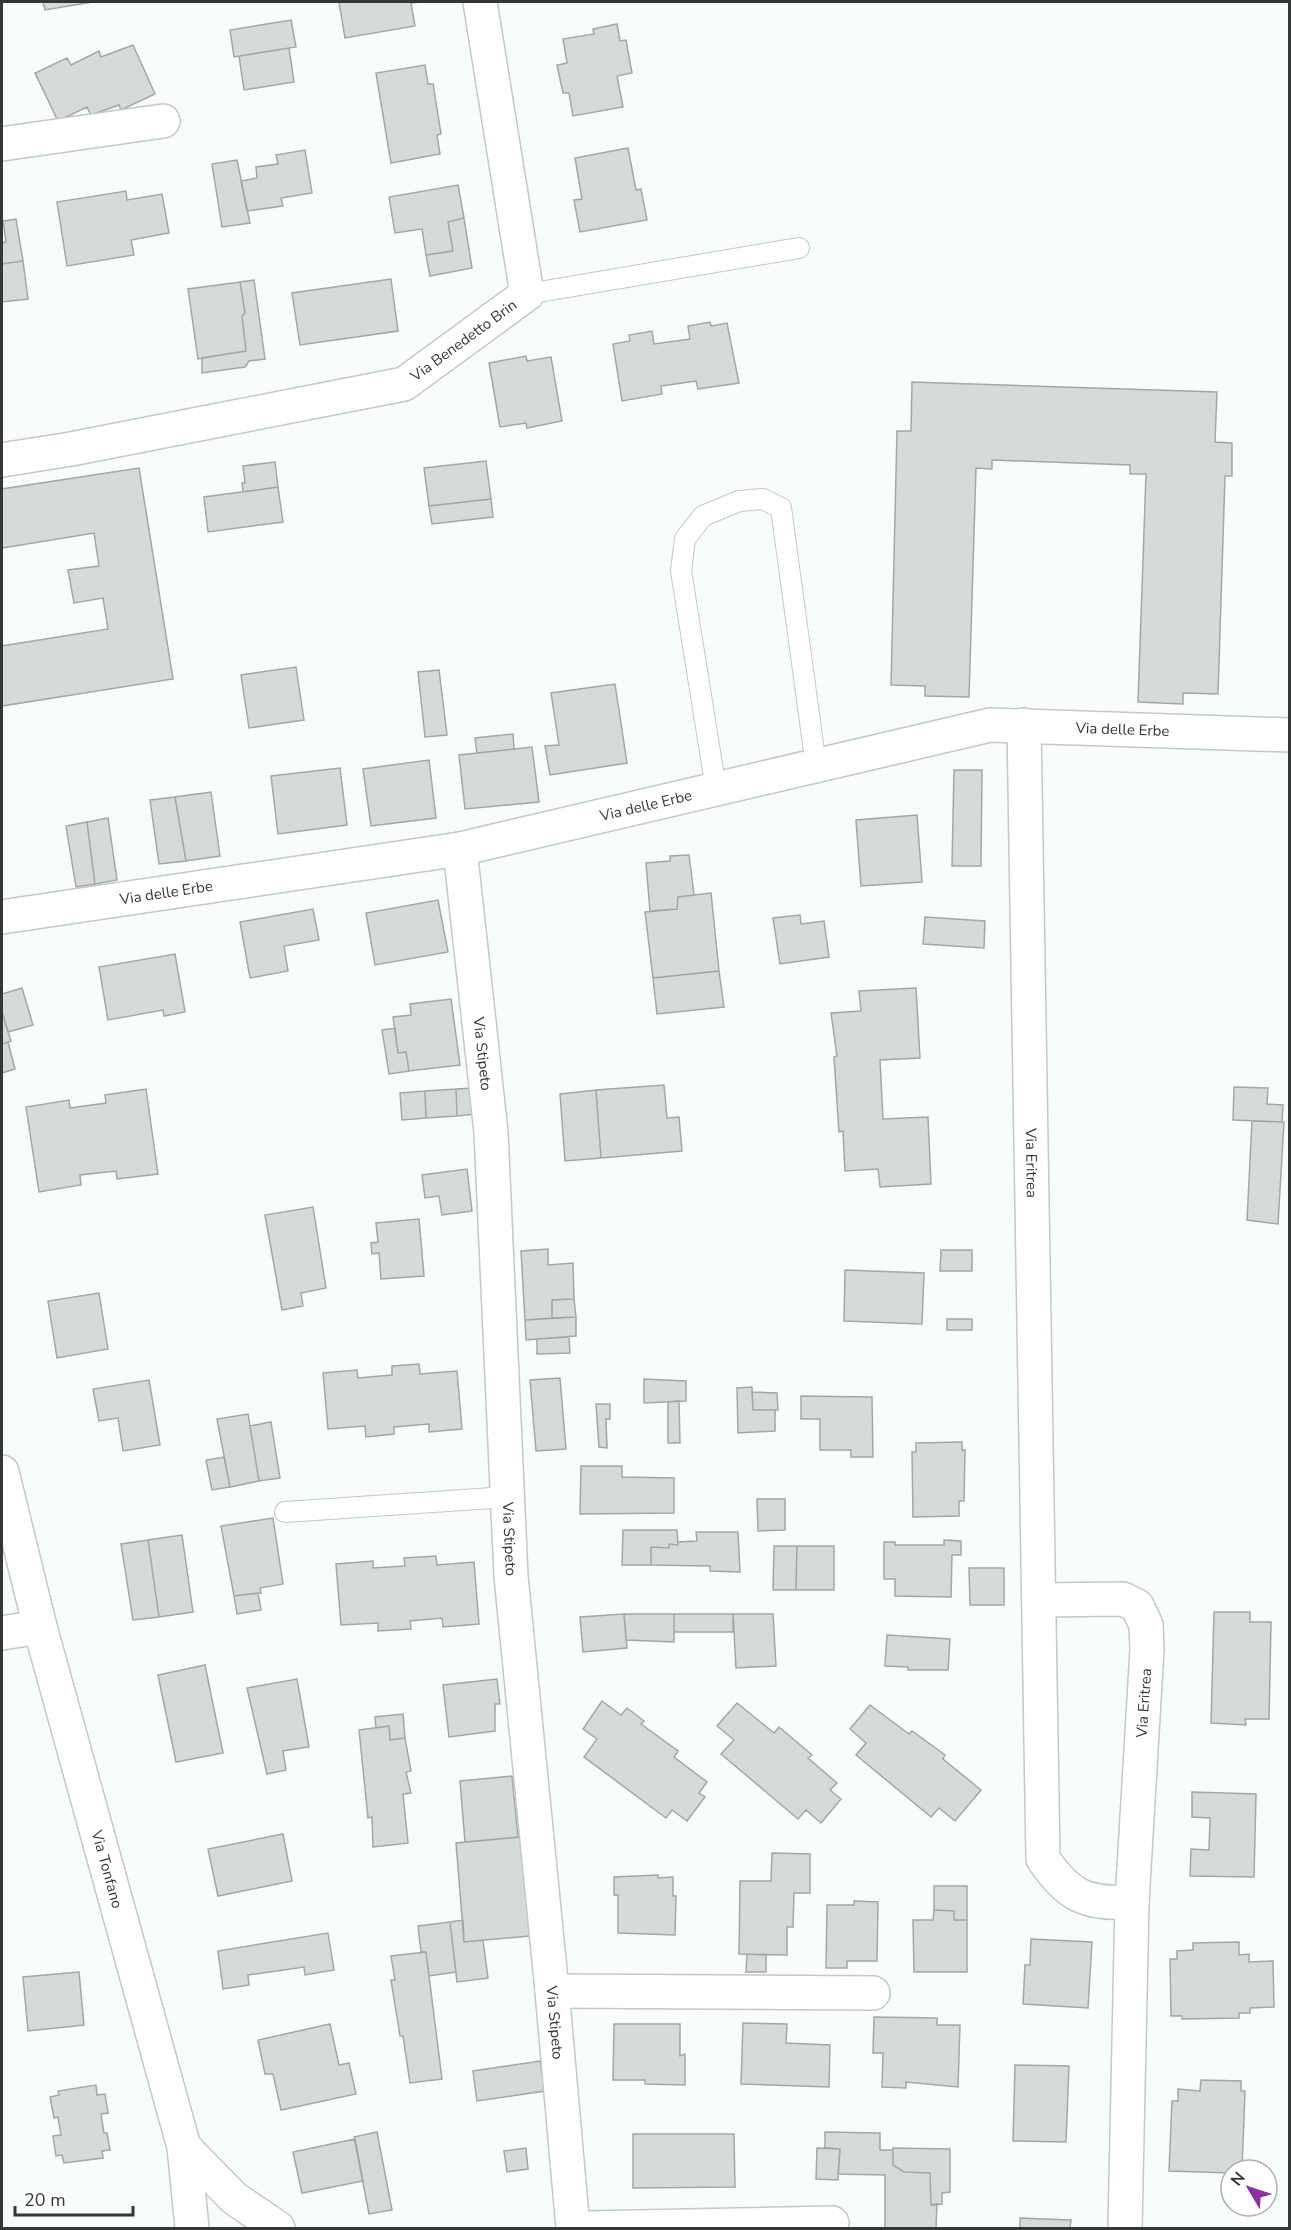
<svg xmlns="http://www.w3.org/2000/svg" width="1291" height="2230" font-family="'Nunito Sans',sans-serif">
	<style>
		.building { fill: #d4dbd8; stroke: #a2a8a6; stroke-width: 1.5 }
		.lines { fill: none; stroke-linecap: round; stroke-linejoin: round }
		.lane-casing { stroke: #c2c9c6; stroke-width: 22 }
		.street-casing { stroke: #c2c9c6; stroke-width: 36 }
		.lane { stroke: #fff; stroke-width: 20 }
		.street { stroke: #fff; stroke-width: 33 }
		.labels { text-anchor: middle; stroke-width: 5; stroke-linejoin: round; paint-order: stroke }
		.street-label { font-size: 15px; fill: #343736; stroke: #fff }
	</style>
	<rect width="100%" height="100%" fill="#f6fdfa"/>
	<path class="building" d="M43,2H93L45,10Z
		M339,2H422L411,3L415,26L345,38Z
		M291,20L296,47L234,57L230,30Z
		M617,24L620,41L626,40L632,73L617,76L623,107L573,116L569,93H563L557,65L567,63L563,39L594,34L593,29Z
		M133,45L155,94L121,110L119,105L91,115L87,107L58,121L35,73L67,58L71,65L99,51L101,57Z
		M289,48L294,82L244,90L239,56Z
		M425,65L428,84H433L441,134L437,135L440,154L391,163L376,73Z
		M628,148L636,190L641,189L647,220L580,232L574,200L582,199L575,158Z
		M305,150L312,193L281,198L283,206L247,211L241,181L257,178L256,167L278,164L276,155Z
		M237,160L250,223L222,227L212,164Z
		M458,185L464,218L448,222L453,251L426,255L422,229L395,233L389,197Z
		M126,191L127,200L162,194L169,233L131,240L134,255L67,266L57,202Z
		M464,218L472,268L430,276L426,255L453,251L448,222Z
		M16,219L23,261L2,264V243L6,242L3,221Z
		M23,261L28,299L2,302V264Z
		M391,279L398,331L300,345L292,293Z
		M254,280L265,359L249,361L245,367L202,373V358L246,351L242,316L245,313L240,282Z
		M240,282L245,313L242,316L246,351L198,359L188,289Z
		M710,322L711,326L727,323L739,383L698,389L696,381L661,386L662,394L622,401L613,344L630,341L629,335L652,331L654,344L690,339L688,326Z
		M526,356L527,361L551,357L562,421L527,428L526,423L500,427L489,363Z
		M912,382L1217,392L1215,442L1232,443V476H1225L1218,694L1183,693V704L1138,702L1146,474H1130V465L992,460V469L976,468L969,697L925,696V686L891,685L897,431H911Z
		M486,461L491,499L429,506L424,468Z
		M275,462L278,487L243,492L242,483H245L243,466Z
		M139,468L173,679L2,706V646L108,629L103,598L74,603L68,570L99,566L94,533L2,548V489Z
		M278,487L283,522L208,532L204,497Z
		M491,499L493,517L432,524L429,506Z
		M296,667L304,720L249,728L241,675Z
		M439,670L447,735L425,737L418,672Z
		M615,684L627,763L550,775L545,746L559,745L551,693Z
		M513,734L514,749L477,753L475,738Z
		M532,747L539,802L465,809L459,755Z
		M429,760L436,818L371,826L363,769Z
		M340,768L347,825L278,834L271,776Z
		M954,770H982L981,866H952Z
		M211,792L220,856L186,861L175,797Z
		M175,797L186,861L159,864L150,800Z
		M917,815L922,882L861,886L856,820Z
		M108,818L117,880L95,884L87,822Z
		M87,822L95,884L76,887L66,826Z
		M689,855L694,895L678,897L677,909L650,911L646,863L670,861V856Z
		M711,893L719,971L653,978L645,912L677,909L678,897Z
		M438,900L448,952L375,965L366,913Z
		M313,909L319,940L284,946L288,971L250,978L240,922Z
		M800,915L801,924L824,921L829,957L780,964L773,918Z
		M925,917L985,921L984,948L923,944Z
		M175,954L185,1012L164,1016L163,1010L108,1020L99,967Z
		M719,971L724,1007L657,1014L653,978Z
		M22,988L33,1025L8,1032L2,1012V994Z
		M916,988L920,1058L880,1060L883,1119L928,1117L931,1184L880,1187L878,1169L845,1171L843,1131L839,1132L834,1057L837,1056L831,1013L861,1011L859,991Z
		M451,999L460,1065L409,1071L406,1052L398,1053L393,1017L411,1015L410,1004Z
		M2,1012L11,1041L2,1044Z
		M395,1028L398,1053L406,1052L409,1071L389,1074L382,1030Z
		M8,1042L15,1069L2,1073V1044Z
		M664,1085L667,1118L679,1117L682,1151L601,1158L596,1090Z
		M1234,1087L1268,1088L1267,1104L1283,1105L1282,1122L1233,1120Z
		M474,1088L477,1114L457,1116L456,1089Z
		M146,1089L158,1174L117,1179L116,1171L80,1175L81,1185L39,1192L26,1107L69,1100L70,1108L106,1103L105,1095Z
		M456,1089L457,1116L426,1118L425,1091Z
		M596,1090L601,1158L565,1161L560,1094Z
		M425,1091L426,1118L402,1120L400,1093Z
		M1252,1121L1284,1122L1278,1224L1247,1220Z
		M467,1169L472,1211L442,1215L439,1196L425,1198L422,1175Z
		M313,1207L326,1288L301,1293L303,1306L282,1310L265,1215Z
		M419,1219L424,1276L381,1279L379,1253L372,1254L371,1243L378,1242L376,1223Z
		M548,1249V1265L573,1263L574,1299L552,1300V1318L525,1320L521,1251Z
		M941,1250H972V1271H940Z
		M845,1270L924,1273L922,1324L844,1321Z
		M99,1293L108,1349L57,1358L48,1301Z
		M574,1299L576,1317L552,1318V1300Z
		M576,1317V1336L526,1340L525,1320Z
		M947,1319H972V1330H947Z
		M569,1337L570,1353L537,1354V1339Z
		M419,1364L420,1374L457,1371L462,1429L429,1432V1424L394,1427V1434L366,1437L365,1426L328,1429L323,1373L357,1370L358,1378L392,1375V1366Z
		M560,1378L566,1449L536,1451L530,1380Z
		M644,1379L686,1381V1401L644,1403Z
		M149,1380L160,1445L123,1451L118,1418L99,1421L93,1389Z
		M752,1387L753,1410H775V1431L738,1433L737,1388Z
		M752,1392L777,1393L778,1410H753Z
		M801,1396L872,1397L873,1457H851V1450H820V1419H801Z
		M679,1401L680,1443H668V1402Z
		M596,1404H610V1419H606L607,1448L599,1447Z
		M248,1414L259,1481L230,1487L217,1419Z
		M271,1422L280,1478L259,1481L250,1426Z
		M962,1442V1450H965L964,1501H959V1516L913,1517L912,1452H916V1443Z
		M224,1457L230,1487L212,1490L206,1460Z
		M581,1466H622V1477L674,1478V1513L580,1514Z
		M757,1499H785V1530L758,1531Z
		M273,1518L283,1584L260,1588L261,1593L234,1596L221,1526Z
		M623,1530H677L678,1545L669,1544V1548L651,1547V1565H622Z
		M696,1532H738L740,1572L710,1571V1566L651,1565V1547L669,1548V1544L678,1545V1542L697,1541Z
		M182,1535L193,1612L159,1617L148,1540Z
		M148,1540L159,1617L133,1620L121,1544Z
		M944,1540L961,1541V1555H952L951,1597L895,1596V1579H884V1542H895V1545H944Z
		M774,1546H797L796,1590H773Z
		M797,1546H834V1590H796Z
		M436,1556L437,1565L474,1562L479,1624L443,1627L442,1618L410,1621L411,1629L378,1631V1623L341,1625L336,1564L373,1561V1568L405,1566L404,1558Z
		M969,1568H1004V1605H970Z
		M258,1593L261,1610L237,1614L234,1596Z
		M1214,1612H1250V1622H1271L1269,1719H1245L1246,1725L1211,1723Z
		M624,1614H674V1642L626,1640Z
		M624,1614L627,1648L583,1652L580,1617Z
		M674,1614H733V1632H674Z
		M733,1614H773L776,1666L736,1668Z
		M887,1635L950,1639L948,1670H908V1667L885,1666Z
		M205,1665L223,1753L176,1762L158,1675Z
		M297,1679L309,1747L283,1751L286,1770L267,1774L247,1688Z
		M497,1679L500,1704H495V1731L449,1737L443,1685Z
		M602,1701L621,1715L627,1708L644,1721L641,1724L678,1751L674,1757L707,1782L699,1793L705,1797L687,1821L672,1810L666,1818L584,1757L597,1739L583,1729Z
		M737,1703L774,1733L779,1727L812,1755L808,1758L837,1783L830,1790L841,1799L821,1823L806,1810L798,1819L721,1754L734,1740L717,1726Z
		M870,1705L909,1734L912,1731L945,1755L943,1759L981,1790L955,1821L939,1808L931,1817L856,1755L866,1743L850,1729Z
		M403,1714L405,1738L390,1740L389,1726L376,1728L375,1717Z
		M389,1726L390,1740L405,1738L411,1771L406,1772L411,1793L403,1794L408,1843L373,1847L372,1817L368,1818L359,1730Z
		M512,1776L518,1837L465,1842L460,1781Z
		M1192,1792L1256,1794L1254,1877L1190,1876L1191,1849L1209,1850L1210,1818L1192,1817Z
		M283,1834L292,1881L218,1896L208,1849Z
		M522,1837L530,1936L464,1942L456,1843Z
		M772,1853L810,1854V1893H794L793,1927H787V1955L739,1954L740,1881H771Z
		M658,1875V1878L673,1877V1896H676L675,1935L618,1933V1895H614V1877Z
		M934,1886H967V1920H954V1911L934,1910Z
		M854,1901L878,1902L877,1961H847V1968H826L827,1905H854Z
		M934,1910L954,1911V1920H967V1972H914L913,1920H933Z
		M463,1920L464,1942L483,1940L488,1978L457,1982L450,1922Z
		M450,1922L456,1972L429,1976L426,1952H421L418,1926Z
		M328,1933L334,1970L305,1975L304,1967L248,1975L249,1985L223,1989L218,1951Z
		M1031,1939L1092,1942L1088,2008L1023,2004L1025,1965H1030Z
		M1239,1942V1955L1249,1954V1962L1273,1961L1274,2007L1250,2008V2013H1239V2018L1182,2019V2016H1171L1170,1959H1177V1951L1193,1950V1943Z
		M426,1952L442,2079L410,2083L403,2036H400L391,1980H395L391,1956Z
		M747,1954L766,1955V1972H746Z
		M79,1972L84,2025L28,2031L23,1977Z
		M874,2017L937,2018V2025H960L958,2087L906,2082V2088L882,2087L883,2053H873Z
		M743,2023L787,2024L786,2043L830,2045L829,2087L741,2084Z
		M330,2024L339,2065L349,2063L356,2094L281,2110L273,2074H265L258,2040Z
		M614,2024H680V2056L685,2054V2085L645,2084V2080H613Z
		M540,2061L545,2091L477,2101L473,2071Z
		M1015,2065L1069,2066L1066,2142L1013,2141Z
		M1201,2080L1241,2081V2091H1245L1242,2170H1231V2173L1169,2171L1172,2101H1178V2089L1200,2091Z
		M96,2085L97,2095L105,2094L108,2113L101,2114L104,2133H107L110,2150L102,2151L103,2158L64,2163L62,2155L56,2156L53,2136L61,2135L58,2117L54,2118L50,2097L59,2095L58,2091Z
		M377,2132L392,2210L369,2214L354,2137Z
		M825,2132L880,2133V2150H893V2165L904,2172L930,2173L931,2205L937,2204L936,2228H885V2175L838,2174L840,2149L825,2148Z
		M633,2134H734L735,2187L633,2188Z
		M355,2139L363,2181L302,2193L293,2152Z
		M526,2148L528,2169L507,2172L504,2151Z
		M817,2148L840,2149L838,2180L816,2179Z
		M893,2148L950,2149V2192L942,2193V2204L931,2205L930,2173L904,2172L893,2165Z
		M1020,2218L1071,2220L1070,2228H1020Z"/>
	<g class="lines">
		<defs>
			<path id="lane" d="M527,294L799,248
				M716,789L681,571L685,539L703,516L739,501L763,499L781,508L816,766
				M285,1512L507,1497"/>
			<g id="street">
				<path d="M2,144L163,121"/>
				<path id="s1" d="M2,460L71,449L404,384L527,294L480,2"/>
				<path id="s2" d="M1024,725L1043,1859C1069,1896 1086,1905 1132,1902"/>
				<path id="s3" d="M460,849L491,1132L511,1576L552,1991L573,2228"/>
				<path id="s4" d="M2,917L460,849L990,725L1290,735"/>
				<path id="s5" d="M2,1472L40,1627L184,2147L234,2198L278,2228"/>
				<path d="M1039,1600L1123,1599L1137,1606L1146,1625L1147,1649L1132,1902L1125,2228"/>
				<path d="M2,1633L40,1627"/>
				<path d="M552,1991L873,1993"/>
				<path d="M184,2147L192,2228"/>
				<path d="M586,2228L832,2223"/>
			</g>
		</defs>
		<use href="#lane" class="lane-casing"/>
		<use href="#street" class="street-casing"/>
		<use href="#lane" class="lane"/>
		<use href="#street" class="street"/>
	</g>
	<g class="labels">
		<g class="street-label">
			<text dy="5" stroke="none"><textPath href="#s1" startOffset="483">Via Benedetto Brin</textPath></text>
			<text dy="5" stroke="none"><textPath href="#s4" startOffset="1140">Via delle Erbe</textPath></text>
			<text dy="5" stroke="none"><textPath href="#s4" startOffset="654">Via delle Erbe</textPath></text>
			<text dy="5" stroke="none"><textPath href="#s4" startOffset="166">Via delle Erbe</textPath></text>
			<text dy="5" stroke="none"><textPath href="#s3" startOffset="206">Via Stipeto</textPath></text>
			<text dy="5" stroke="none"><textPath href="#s2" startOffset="438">Via Eritrea</textPath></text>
			<text dy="5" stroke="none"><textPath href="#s3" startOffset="692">Via Stipeto</textPath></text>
			<text transform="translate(1144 1703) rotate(-86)" y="5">Via Eritrea</text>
			<text dy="5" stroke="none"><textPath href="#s5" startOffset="411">Via Tonfano</textPath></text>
			<text dy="5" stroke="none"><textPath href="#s3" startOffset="1178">Via Stipeto</textPath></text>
		</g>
	</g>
	<rect width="1291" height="2230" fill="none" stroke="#343736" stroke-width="6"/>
	<g transform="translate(1249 2188) rotate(309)"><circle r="28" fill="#ffffff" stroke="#aeafaf" stroke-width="1.5"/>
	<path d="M0-4.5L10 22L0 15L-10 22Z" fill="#8a329f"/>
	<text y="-9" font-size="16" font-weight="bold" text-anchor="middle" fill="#343736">N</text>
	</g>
	<path d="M15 2206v9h118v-9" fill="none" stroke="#343736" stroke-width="3"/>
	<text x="24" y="2206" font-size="18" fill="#343736" stroke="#ffffff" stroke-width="4.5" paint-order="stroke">20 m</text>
</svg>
